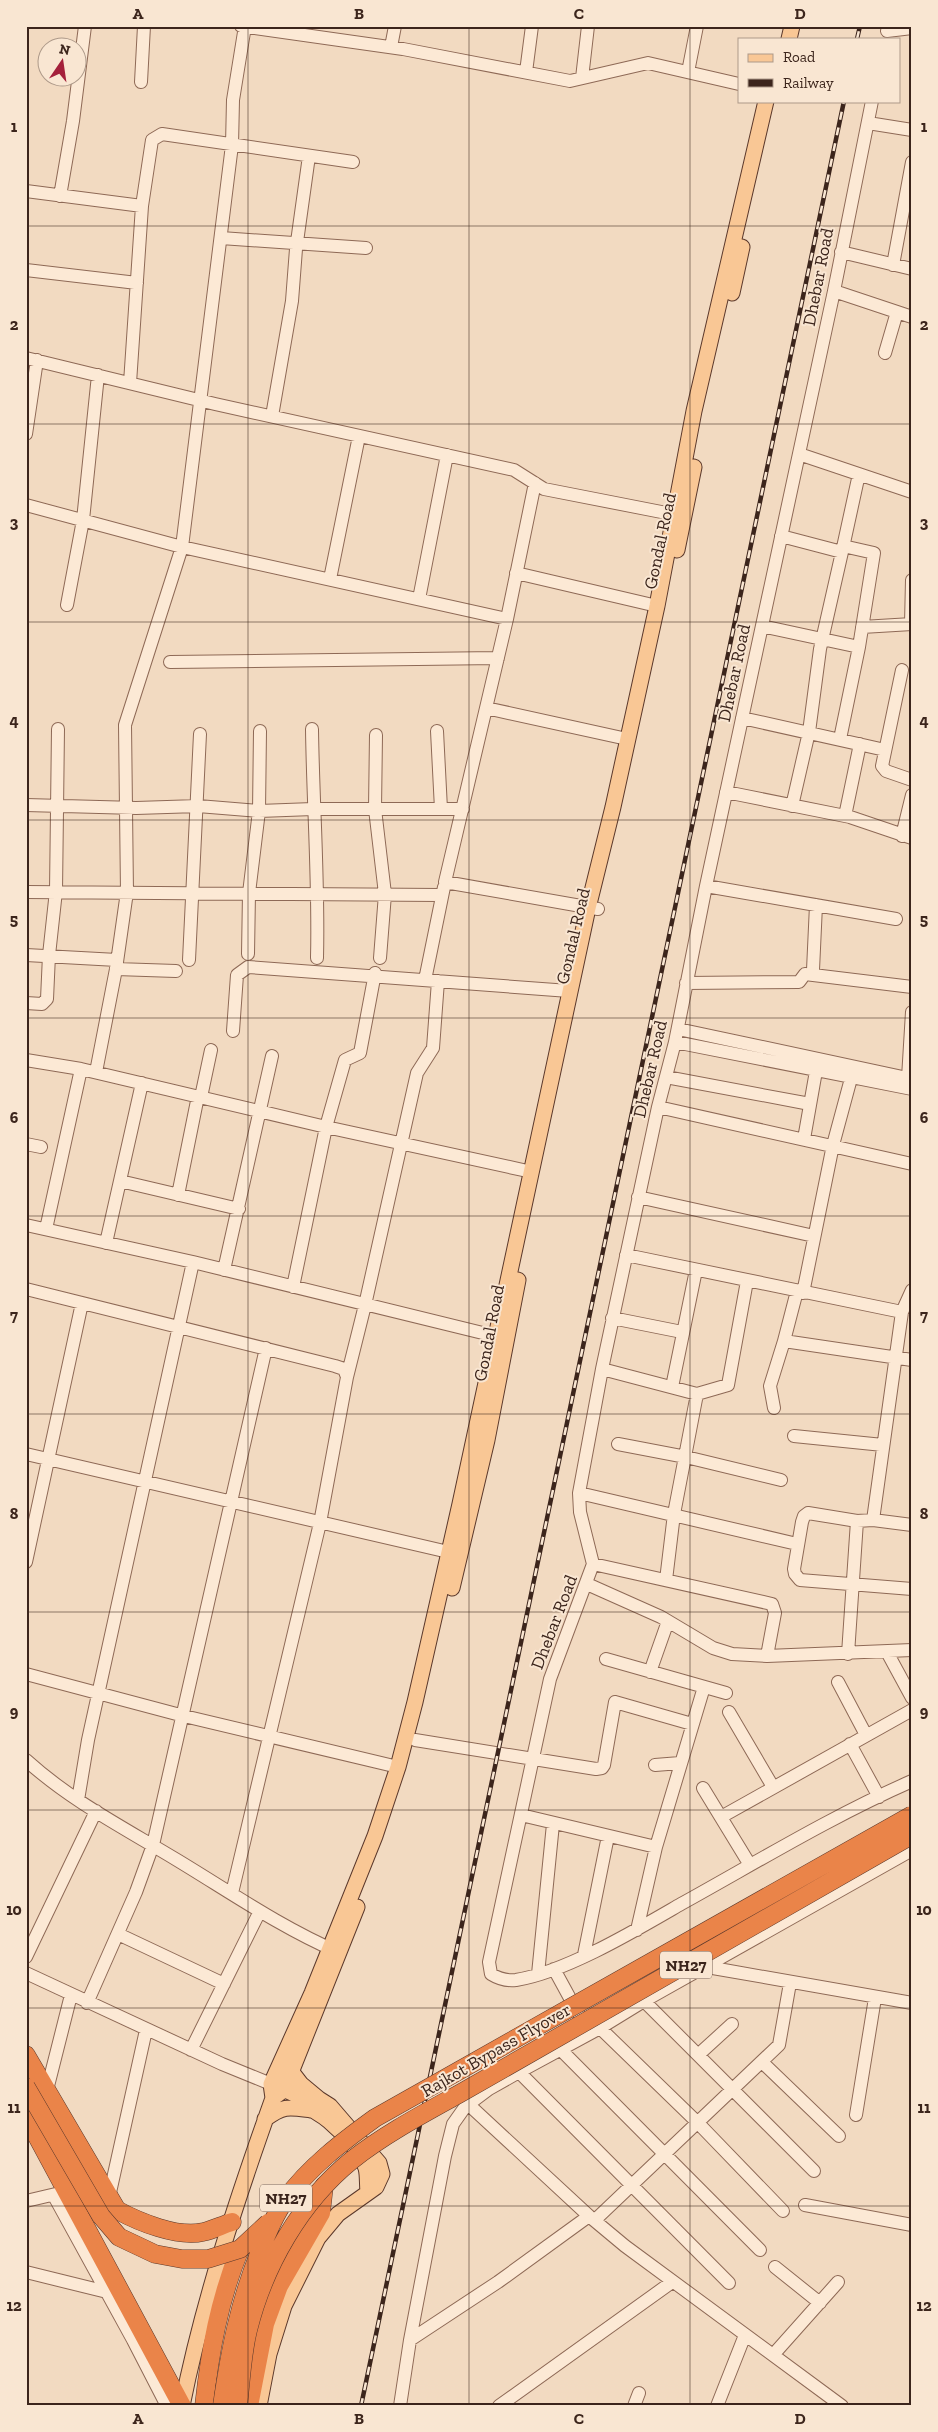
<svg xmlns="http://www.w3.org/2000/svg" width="938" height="2432" font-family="'Zilla Slab',serif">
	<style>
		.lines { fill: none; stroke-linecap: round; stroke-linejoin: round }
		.minor-casing { stroke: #8e6956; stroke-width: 14 }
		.major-casing { stroke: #5b382b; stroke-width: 17 }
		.highway-casing { stroke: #5b382b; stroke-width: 19 }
		.minor { stroke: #fce9d5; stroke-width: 12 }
		.major { stroke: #f9c795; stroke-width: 15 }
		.highway { stroke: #ea8449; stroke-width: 18 }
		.rail-casing { stroke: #3c251c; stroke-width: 4.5 }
		.rail { stroke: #f9e6d2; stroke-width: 2.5; stroke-dasharray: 8; stroke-linecap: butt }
		.highway-bridge-casing { stroke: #5b382b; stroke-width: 19; stroke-linecap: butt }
		.highway-bridge { stroke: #ea8449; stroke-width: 18 }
		.grid { fill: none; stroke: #3c251c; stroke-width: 1; stroke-opacity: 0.55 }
		.labels { text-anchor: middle; stroke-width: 4; stroke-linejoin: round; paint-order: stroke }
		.shield { fill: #f9e6d2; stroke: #755f53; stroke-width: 1 }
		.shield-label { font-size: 16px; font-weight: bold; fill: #3c251c }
		.street-label { font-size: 18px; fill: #3c251c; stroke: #f9e6d2 }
		.neatline { fill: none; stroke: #3c251c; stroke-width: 2 }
		.grid-label { font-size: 16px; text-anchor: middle; font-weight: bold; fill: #3c251c }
	</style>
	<rect width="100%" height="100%" fill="#f2dac1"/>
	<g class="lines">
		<defs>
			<path id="minor" d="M241,26L403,49L570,81L648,63L739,84
				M887,31L912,28
				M391,47L395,26
				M526,72L532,26
				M688,72L697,26
				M582,78L588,26
				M141,82L144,26
				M872,101L834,291L706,886L675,1042L658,1107L602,1369L579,1493L580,1512L593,1564L550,1679L489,1962L491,1974C499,1979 507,1981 516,1980C566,1972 636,1930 681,1904C757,1862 832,1816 912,1781
				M868,123L912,130
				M26,191L142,206
				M60,196L73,121L85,26
				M221,238L366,248
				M841,252L912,269
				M893,265L912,162
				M26,270L137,283
				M834,291L912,317
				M885,353L897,312
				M26,358L215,404L514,470L544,489L682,516
				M130,383L142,206L152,140L162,134L353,162
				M272,416L292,301L296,249L309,156
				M26,434L37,360
				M799,454L912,492
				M535,483L507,619L445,882L598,909
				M26,505L182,547L507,619
				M781,536L842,552L859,474
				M843,546L874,553L859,647
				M516,573L657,606
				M330,579L359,436
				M419,599L447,455
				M67,605L83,520L98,375
				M911,624L912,580
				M762,626L859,647L840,739
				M862,627L912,624
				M170,662L498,658
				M902,670L882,766L886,771L912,780
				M486,708L627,739
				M742,718L885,750
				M312,729C313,805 319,882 317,958
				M437,731L441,809
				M376,735L375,809L385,894L380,958
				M726,792L850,817L912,838
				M26,805L136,808L198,806L259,811L313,809H463
				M792,806L809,732L820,649L842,552
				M845,816L860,744
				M902,836L912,795
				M706,886L896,919
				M26,892L441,895
				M248,954L249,893L259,811L260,731
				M26,955L117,960
				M189,960L200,734
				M116,969L176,971
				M813,970L816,905
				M425,980L444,887
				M686,983L799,982L805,974L912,987
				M26,1003L42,1004L47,999L49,955L56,891L58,729
				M678,1029L912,1079
				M233,1031L237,975L248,967L569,991
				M675,1042L912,1089
				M26,1060L81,1069L326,1127L532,1172
				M96,1072L116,969L127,892L125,725L182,547L232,145L233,100L245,26
				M666,1077L810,1104
				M908,1078L912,1012
				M201,1097L211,1050
				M658,1107L912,1164
				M804,1139L816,1071
				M26,1144L41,1147
				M120,1181L239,1209
				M178,1195L198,1096
				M638,1197L814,1236
				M26,1225L193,1262L495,1336
				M46,1229L81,1069
				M106,1243L142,1083
				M626,1255L902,1312
				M224,1270L272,1056
				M293,1287L326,1127L345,1060L360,1053L375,973
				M26,1289L335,1366L344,1369L347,1377L320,1523L232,1893
				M797,1291L784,1341L912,1360
				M803,1293L833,1145L853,1071
				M612,1318L682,1332
				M602,1369L697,1394L728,1385L747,1281
				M347,1377L365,1305L417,1073L433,1048L438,981
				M672,1387L696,1270
				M774,1408L770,1386L784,1341
				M794,1436L883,1445
				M618,1444L686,1457L781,1480
				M26,1454L457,1554
				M579,1493L797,1544
				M873,1520L902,1312L912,1290
				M912,1525L873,1520L857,1521L808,1513L804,1516L802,1522L794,1569L795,1574L800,1580L912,1589
				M26,1562L82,1303
				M593,1564L772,1604L775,1613L767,1656
				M666,1580L674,1514L697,1394
				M587,1584L661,1617L713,1648L732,1654L767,1656L912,1650
				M887,1652L912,1698
				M848,1654L857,1521
				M606,1659L726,1693
				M650,1672L668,1621
				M26,1674L184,1716L398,1767
				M838,1682L866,1735
				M729,1712L773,1787
				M415,1740L596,1769L602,1768L604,1765L615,1702L692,1724
				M850,1744L879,1797
				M26,1760C71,1801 126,1829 177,1860C230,1892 282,1928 338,1952
				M655,1765L680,1763
				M703,1788L750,1865
				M78,1800L88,1740L193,1262
				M521,1815L656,1847
				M721,1817L912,1710
				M637,1930L656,1847L704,1687
				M118,1934L224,1984
				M584,1955L608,1836
				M26,1957L96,1811
				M707,1967L912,2003
				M554,1969L578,2013
				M26,1973L222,2064L271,2084
				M538,1974L553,1824
				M644,2001L814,2171
				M87,2003L136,1892L153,1845L266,1348
				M600,2028L698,2123L783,2211
				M560,2049L760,2250
				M191,2050L260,1911
				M698,2055L732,2024
				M762,2062L839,2136
				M519,2072L729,2283
				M47,2090L71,1995
				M468,2104L589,2216L625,2246L842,2406
				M856,2115L875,1998
				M54,2196L133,2340L167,2406
				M109,2197L146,2030
				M26,2201L60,2193
				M805,2205L912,2225
				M595,2220L779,2045L790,1983
				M775,2267L820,2303
				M26,2272L107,2292
				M410,2340L498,2282L589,2216
				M773,2355L838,2282
				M400,2406L410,2340L445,2156L453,2124L465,2107L489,2089L519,2072L600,2028L644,2001L912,1850
				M499,2406L672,2282
				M634,2406L639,2393
				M717,2406L745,2335"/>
			<path id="major" d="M789,39L792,26
				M732,293L742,247
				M677,550L694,467
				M452,1588L487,1440L518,1280
				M291,2071L301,2084L319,2099
				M273,2098L284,2090L357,1907
				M303,2098C313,2114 316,2110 329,2121C342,2132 360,2151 366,2168C368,2175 367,2184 368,2191
				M265,2119C284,2105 289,2107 311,2110
				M182,2406C203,2301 237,2199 273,2098L271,2084L312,1993L375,1836L398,1767L415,1702L460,1504L588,908L613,807L657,606L694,411L766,101
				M259,2406L269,2354L284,2306L318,2238L338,2214L376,2187L382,2174L379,2163L330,2106L319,2099L303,2098L274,2085"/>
			<path id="highway" d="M26,2055L117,2210C139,2222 178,2238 203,2232C213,2230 222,2225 232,2222
				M26,2116L182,2406
				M204,2406C210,2351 219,2300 240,2249
				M249,2406L265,2324L279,2286L321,2213L324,2186"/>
		</defs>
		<use href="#minor" class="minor-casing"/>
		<use href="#major" class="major-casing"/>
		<use href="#highway" class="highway-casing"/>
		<use href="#minor" class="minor"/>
		<use href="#major" class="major"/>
		<use href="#highway" class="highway"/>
		<defs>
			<path id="rail" d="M857,39L860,26
				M361,2406L844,101"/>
		</defs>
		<use href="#rail" class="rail-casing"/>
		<use href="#rail" class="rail"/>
		<defs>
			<path id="highway-bridge" d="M26,2087L101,2216L119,2237L155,2254L182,2259H208L240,2249L268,2223
				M222,2406C230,2351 239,2303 260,2251C267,2233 274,2216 285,2200C309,2167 342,2142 375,2118L912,1815
				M238,2406C241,2381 242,2354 248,2330C264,2266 300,2202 352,2160C385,2134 423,2114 459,2094L912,1835"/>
		</defs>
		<use href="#highway-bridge" class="highway-bridge-casing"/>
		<use href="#highway-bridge" class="highway-bridge"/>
	</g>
	<path class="grid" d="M248,26V2406M469,26V2406M690,26V2406M26,226H912M26,424H912M26,622H912M26,820H912M26,1018H912M26,1216H912M26,1414H912M26,1612H912M26,1810H912M26,2008H912M26,2206H912"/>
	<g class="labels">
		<g class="shield">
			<rect x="660" y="1951.5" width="52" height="27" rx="4"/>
			<rect x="260" y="2184.5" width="52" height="27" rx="4"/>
		</g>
		<g class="shield-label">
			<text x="686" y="1971">NH27</text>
			<text x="286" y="2204">NH27</text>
		</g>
		<g class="street-label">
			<text transform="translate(818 277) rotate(-79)" y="6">Dhebar Road</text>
			<text transform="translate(660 541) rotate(-78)" y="6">Gondal Road</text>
			<text transform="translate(734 673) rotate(-78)" y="6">Dhebar Road</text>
			<text transform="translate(573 936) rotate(-77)" y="6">Gondal Road</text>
			<text transform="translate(650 1069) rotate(-77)" y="6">Dhebar Road</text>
			<text transform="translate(489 1333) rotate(-79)" y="6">Gondal Road</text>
			<text transform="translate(554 1622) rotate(-69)" y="6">Dhebar Road</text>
			<text transform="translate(496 2050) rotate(-30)" y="6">Rajkot Bypass Flyover</text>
		</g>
	</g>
	<rect width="938" height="2432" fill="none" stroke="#f9e6d2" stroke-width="55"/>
	<rect x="738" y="38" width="162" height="65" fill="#f9e6d2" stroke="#ad9989"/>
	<rect x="748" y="54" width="25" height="8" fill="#f9c795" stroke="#ad9989"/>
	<text x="783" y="62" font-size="15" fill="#3c251c">Road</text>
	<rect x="748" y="79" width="25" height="8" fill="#3c251c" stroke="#ad9989"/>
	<text x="783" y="88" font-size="15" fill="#3c251c">Railway</text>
	<g transform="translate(62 62) rotate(13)"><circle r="24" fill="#f9e6d2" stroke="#ad9989"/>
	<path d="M0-4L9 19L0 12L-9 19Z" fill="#a4203b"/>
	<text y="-8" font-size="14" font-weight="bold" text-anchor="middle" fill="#3c251c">N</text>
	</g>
	<rect x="28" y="28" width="882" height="2376" class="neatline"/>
	<g class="grid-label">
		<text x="138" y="19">A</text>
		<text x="359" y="19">B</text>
		<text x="579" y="19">C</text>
		<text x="800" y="19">D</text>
		<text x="14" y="132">1</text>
		<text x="924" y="132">1</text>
		<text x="14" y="330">2</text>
		<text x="924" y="330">2</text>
		<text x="14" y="528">3</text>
		<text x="924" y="528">3</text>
		<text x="14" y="726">4</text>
		<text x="924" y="726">4</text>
		<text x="14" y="925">5</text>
		<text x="924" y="925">5</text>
		<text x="14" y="1123">6</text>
		<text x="924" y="1123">6</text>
		<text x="14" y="1321">7</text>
		<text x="924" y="1321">7</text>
		<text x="14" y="1519">8</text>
		<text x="924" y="1519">8</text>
		<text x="14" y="1717">9</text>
		<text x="924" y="1717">9</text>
		<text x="14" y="1915">10</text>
		<text x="924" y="1915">10</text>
		<text x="14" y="2113">11</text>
		<text x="924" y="2113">11</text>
		<text x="14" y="2311">12</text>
		<text x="924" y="2311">12</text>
		<text x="138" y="2424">A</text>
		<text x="359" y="2424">B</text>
		<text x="579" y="2424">C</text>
		<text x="800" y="2424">D</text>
	</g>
</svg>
